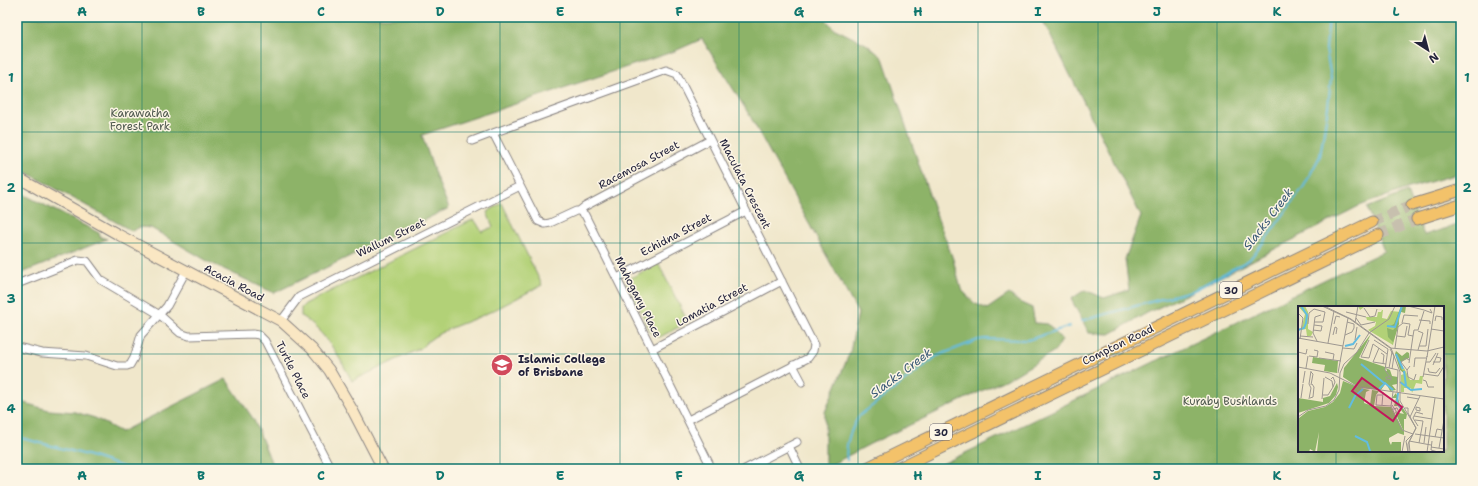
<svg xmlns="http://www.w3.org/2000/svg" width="1478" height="486" viewBox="0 0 1478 486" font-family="'Shantell Sans',sans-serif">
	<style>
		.green { fill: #b2d177; stroke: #6a7a59 }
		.forest { fill: #8db368; stroke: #586a52; fill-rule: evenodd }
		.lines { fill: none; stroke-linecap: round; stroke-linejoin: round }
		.stream { stroke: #62bce0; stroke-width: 2 }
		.primary-tunnel { stroke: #c7c0ae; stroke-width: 11; stroke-dasharray: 11 5.5; stroke-linecap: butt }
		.street-casing { stroke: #898483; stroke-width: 9 }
		.secondary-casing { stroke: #898483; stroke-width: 12 }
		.primary-casing { stroke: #898483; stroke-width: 13 }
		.street { stroke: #fff; stroke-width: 7 }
		.secondary { stroke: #fae7c3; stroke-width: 10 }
		.primary { stroke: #f3c26a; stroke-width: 11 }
		.grid { fill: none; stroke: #0f766e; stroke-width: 1; stroke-opacity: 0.55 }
		.labels { text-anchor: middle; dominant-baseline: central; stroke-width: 3; stroke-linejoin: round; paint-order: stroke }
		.shield { fill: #fcf5e5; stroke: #63616e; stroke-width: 1 }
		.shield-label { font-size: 10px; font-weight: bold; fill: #22223b }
		.park-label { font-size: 11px; fill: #4d574d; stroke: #fcf5e5 }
		.street-label { font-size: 11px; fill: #22223b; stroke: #fcf5e5 }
		.poi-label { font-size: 11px; font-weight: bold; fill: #22223b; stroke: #fcf5e5; text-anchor: start }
		.water-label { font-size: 12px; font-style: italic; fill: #385875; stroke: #fcf5e5 }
		.inset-river { fill: none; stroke: #62bce0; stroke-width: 2 }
		.inset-road { fill: none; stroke: #9e9891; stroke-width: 1 }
		.view { fill: #c2185b; fill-opacity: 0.15; stroke: #c2185b; stroke-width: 2 }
		.inset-edge { fill: none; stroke: #22223b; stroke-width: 2 }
		.neatline { fill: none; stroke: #0f766e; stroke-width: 1.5 }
		.grid-label { font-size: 13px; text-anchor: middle; font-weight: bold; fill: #0f766e }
	</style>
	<rect width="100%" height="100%" fill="#fcf5e5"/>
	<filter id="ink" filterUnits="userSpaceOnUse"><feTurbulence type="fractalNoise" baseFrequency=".025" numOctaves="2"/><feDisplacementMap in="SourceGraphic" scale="8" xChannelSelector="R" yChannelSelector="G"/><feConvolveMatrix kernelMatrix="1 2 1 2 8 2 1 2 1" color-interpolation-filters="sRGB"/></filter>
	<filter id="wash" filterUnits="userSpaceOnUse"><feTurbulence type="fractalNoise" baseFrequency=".012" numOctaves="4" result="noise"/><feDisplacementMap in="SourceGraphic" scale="16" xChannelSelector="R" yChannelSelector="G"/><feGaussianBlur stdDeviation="0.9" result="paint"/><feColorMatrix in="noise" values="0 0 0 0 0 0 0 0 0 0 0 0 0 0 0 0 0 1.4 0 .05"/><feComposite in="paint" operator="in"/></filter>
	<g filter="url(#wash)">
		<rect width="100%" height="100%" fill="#f0e7cb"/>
		<path class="green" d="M 502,203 L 542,285 C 522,295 502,307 481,316 C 461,325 435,331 421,348 L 352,381 C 337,353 327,334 301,316 L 301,308 L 305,304 L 470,221 L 473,220 L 476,222 L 482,232 L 493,227 L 487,212 Z
			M 658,263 L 688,322 L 660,337 L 653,336 L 626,283 L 631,278 Z"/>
		<path class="forest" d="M 17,17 L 824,17 L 833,28 L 866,44 L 883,58 L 933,206 L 953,259 L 961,289 L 974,303 L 987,309 L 1009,294 L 1019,302 L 1032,308 L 1035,323 L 1048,324 L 1062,340 L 1056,350 L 1015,375 L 870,444 L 825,468 L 825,412 L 850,352 L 858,313 L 750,116 L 702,39 L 675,51 L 422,135 L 436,177 L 449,208 L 274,293 L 209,262 L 151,228 L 140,227 L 132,231 L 17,167 Z
			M 1041,17 L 1461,17 L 1461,173 L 1409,188 L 1359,206 L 1183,296 L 1147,313 L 1110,334 L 1089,333 L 1071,299 L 1085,290 L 1104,298 L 1129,290 L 1125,259 L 1141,216 Z
			M 17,191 L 99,233 L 100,237 L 107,239 L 17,275 Z
			M 1407,192 L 1424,235 L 1461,224 L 1461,469 L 932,469 L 1384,251 L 1367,208 ZM 1299,307 L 1443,307 L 1443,451 L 1299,451 Z
			M 226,379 L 254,420 L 274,469 L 27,469 L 17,467 L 17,401 L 49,410 L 75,412 L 95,418 L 121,432 Z"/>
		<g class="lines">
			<path class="stream" d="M 1081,321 L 1194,290 L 1249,260 L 1266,239 L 1304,186 L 1320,156 L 1328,107 L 1331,78 L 1326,49 L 1329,17
				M 17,437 L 87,455 L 129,469
				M 847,460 C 844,444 851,429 859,416 L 937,356 L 978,340 L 985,339 L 1028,340 L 1070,326"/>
		</g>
	</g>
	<g filter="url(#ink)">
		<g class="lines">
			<path class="primary-tunnel" d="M 1372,222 L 1412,205
				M 1378,235 L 1417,219"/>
			<g class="street-casing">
				<path id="street" d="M 472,141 L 493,133
					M 579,211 L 584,207 L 710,140
					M 617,278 L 746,211
					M 17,284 L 78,260 L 87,261 L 101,280 L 160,315 L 180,333 L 189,336 L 253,334 L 259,335 L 265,341 L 331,469
					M 281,321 L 299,297 L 520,186
					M 17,347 L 42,353 L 86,356 L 117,366 L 127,366 L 130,365 L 134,358 L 141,335 L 167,306 L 186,271
					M 652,349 L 782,281
					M 793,365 L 802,382
					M 688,420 L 808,358 L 813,351 L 814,345 L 677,74 L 666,70 L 493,133 L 538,221 L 545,224 L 550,223 L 576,211 L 579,211 L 585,215 L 712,469
					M 789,446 L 799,467
					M 745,469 L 797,442"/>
			</g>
			<g class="secondary-casing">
				<path id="secondary" d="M 17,177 L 119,235 L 281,321 L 312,349 L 329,370 L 353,411 L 383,469"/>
			</g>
			<g class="primary-casing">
				<path id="primary" d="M 1412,205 L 1461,190
					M 1417,219 L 1461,205
					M 865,469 L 1372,222
					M 897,469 L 1378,235"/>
			</g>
			<use href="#street" class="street"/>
			<use href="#secondary" class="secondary"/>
			<use href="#primary" class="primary"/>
		</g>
	</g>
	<path class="grid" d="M 142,17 L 142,469M 261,17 L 261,469M 380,17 L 380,469M 500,17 L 500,469M 620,17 L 620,469M 739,17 L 739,469M 858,17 L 858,469M 978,17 L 978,469M 1098,17 L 1098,469M 1217,17 L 1217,469M 1336,17 L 1336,307M 17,132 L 1461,132M 17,243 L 1461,243M 17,354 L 1299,354M 1443,354 L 1461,354M 1336,451 L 1336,469"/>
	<defs>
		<g id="school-disc" transform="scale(1.15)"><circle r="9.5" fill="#d1495b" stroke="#fcf5e5"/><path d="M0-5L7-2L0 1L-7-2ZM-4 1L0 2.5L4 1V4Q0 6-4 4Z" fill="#fff"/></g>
	</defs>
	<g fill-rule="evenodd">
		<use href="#school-disc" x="502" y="365"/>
	</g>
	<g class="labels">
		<g class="shield">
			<rect x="1220" y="282" width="22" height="16" rx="3"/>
			<rect x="930" y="424" width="22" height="16" rx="3"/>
		</g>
		<g class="shield-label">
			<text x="1231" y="290">30</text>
			<text x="941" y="432">30</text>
		</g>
		<g class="park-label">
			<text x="140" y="113">Karawatha<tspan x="140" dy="13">Forest Park</tspan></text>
			<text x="1230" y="401">Kuraby Bushlands</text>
		</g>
		<g class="street-label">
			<text transform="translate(639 165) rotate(-28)">Racemosa Street</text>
			<text transform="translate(745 184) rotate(63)">Maculata Crescent</text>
			<text transform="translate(676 235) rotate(-28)">Echidna Street</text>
			<text transform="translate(391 238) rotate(-26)">Wallum Street</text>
			<text transform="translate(234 283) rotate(28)">Acacia Road</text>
			<text transform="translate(638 297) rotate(63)">Mahogany Place</text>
			<text transform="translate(712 305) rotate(-28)">Lomatia Street</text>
			<text transform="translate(1118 345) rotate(-26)">Compton Road</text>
			<text transform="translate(293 370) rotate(63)">Turtle Place</text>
		</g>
		<g class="poi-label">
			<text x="518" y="359">Islamic College<tspan x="518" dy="13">of Brisbane</tspan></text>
		</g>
		<g class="water-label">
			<text transform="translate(1268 219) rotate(-53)">Slacks Creek</text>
			<text transform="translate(901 373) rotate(-37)">Slacks Creek</text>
		</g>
	</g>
	<g transform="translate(1298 306)">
		<rect width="146" height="146" fill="#f0e7cb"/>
		<path d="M 0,0 L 7,0 L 10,6 L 10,23 L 15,26 L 13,30 L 9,30 L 8,23 L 3,24 L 7,8 ZM 60,0 L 85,4 L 84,12 L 89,13 L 93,5 L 103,6 L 95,39 L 70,24 L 77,20 L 78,16 L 69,14 L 68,11 L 79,11 L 80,6 L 83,6 L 84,4 L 66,1 L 62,4 ZM 106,62 L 112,74 L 121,74 L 122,70 L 125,70 L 124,78 L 118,77 L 114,87 L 113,82 L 106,82 L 106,86 L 103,86 L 103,69 L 106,68 L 103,63 Z" fill="#b2d177"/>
		<path d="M 103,0 L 108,0 L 107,7 L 103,6 L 100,10 L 101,18 L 94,40 L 95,36 L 90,31 L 89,22 L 95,24 L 98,21 L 90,21 L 96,18 ZM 73,28 L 61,52 L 87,61 L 87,65 L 89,65 L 88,62 L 92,64 L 94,70 L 100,71 L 99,78 L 94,79 L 98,84 L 92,85 L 88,77 L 83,84 L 62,82 L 72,84 L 68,86 L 66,97 L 72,99 L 74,84 L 81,85 L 78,89 L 76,100 L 93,101 L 106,126 L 106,129 L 100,127 L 91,132 L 91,135 L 93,139 L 94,136 L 103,136 L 103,146 L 19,146 L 21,126 L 17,146 L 12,143 L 11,146 L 0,146 L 1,112 L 10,105 L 27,101 L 35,96 L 42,87 L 45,75 L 60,81 L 45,71 L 46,62 ZM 98,45 L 104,50 L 109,46 L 111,47 L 111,52 L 103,56 L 104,64 L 107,65 L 107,68 L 102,64 L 97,48 ZM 15,51 L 40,55 L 39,67 L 26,65 L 27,59 L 14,57 ZM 39,77 L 40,81 L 38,89 L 31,97 L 0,107 L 0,92 L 25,96 L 25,92 L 32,90 ZM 98,87 L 102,98 L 109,108 L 108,113 L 106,113 L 106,126 L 97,106 L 106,108 L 100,100 L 96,100 L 98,92 L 94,92 Z" fill="#8db368"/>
		<path class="inset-river" d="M 89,20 L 97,21 L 104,0M 0,24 L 6,22 L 8,17 L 9,9 L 3,0M 47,40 L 55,38 L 62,29M 98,48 L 105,63M 63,58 L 86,77M 106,65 L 108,80M 102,76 L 113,84 L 124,83M 81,83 L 87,77 L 95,84M 100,87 L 99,97 L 104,103M 51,102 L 57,90 L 65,83M 57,130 L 69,136 L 72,145"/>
		<path class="inset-road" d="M 24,0 L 52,13 L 92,42 L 129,45 L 146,41M 26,0 L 53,13 L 93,42 L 102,66 L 102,95 L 118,122 L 110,138 L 110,146M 110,0 L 126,4M 66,2 L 72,11 L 77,10 L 79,3M 16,3 L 27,6 L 25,16 L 16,16M 126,4 L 134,7 L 132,3M 48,6 L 68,11M 0,7 L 5,12 L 2,33M 58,12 L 63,19 L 77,16M 121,14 L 132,15 L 132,18M 137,15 L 138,10 L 144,11 L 144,14M 57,17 L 60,0M 104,17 L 106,9 L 120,10M 10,18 L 11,7 L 16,3M 36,18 L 38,10 L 42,11M 112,18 L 110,29 L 115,30M 133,23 L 146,25M 15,24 L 23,25 L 24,20 L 16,19M 120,25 L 125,27 L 120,44M 35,29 L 37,21 L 39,22 L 38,28M 47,29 L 54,26 L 56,22 L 56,18 L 49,16M 2,30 L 15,31M 99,30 L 107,31 L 109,20M 115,30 L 116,24 L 120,24 L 126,5M 0,32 L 45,40M 57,34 L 59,21M 71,34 L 63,51 L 71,52 L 75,38M 76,34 L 90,43 L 87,64 L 92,71M 19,35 L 15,27 L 17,11 L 23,9M 30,37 L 36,5M 75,38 L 89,48M 121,40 L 128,40 L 130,23M 45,42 L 56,43 L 59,37M 81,42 L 75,56 L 88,58M 97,42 L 100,21 L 105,17 L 112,18M 92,43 L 96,50 L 94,63M 0,46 L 8,48 L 9,43M 27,46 L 36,48 L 35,54M 83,47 L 86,49 L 85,58M 11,50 L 19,51 L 20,45 L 16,44M 129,51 L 137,0M 21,52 L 43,55M 128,56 L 132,56 L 138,47M 135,56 L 142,56 L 143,52 L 138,51M 111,57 L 115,30M 135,59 L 140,47M 112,60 L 109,64 L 110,71 L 116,74 L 118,68M 0,61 L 32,67 L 60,81M 87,61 L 100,64 L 99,86M 116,61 L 117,52 L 128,52M 8,62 L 10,50M 91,62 L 94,46M 130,62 L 131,66 L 138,67 L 142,62M 109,64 L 103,56 L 108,52 L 111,54M 13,66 L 15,68 L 13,79M 40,67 L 50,12M 126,68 L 140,70 L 146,60M 88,71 L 93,71 L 93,74 L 88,73 ZM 125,71 L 129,50M 33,73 L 35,71 L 37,76 L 35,81M 125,74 L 128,75 L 130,81 L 136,81M 5,77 L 7,65M 11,78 L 13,82 L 11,93M 11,78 L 13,65M 62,81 L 146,93M 95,86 L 93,100 L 104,124 L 115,128M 25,89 L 30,89 L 35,81 L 34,75 L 27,71M 84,89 L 79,89 L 78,99 L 93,100M 109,91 L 121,93M 3,92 L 5,78M 12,92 L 15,91 L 16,81 L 14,78M 24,93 L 26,72M 84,99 L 85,86M 94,99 L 96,102 L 97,103 L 98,105 L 98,106 L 101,106 L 99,102 L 98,102 L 97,103 L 95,103M 118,101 L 122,102 L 122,105 L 118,104 L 118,101M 107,102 L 110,102 L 110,107 L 118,122 L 111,136 L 112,146M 116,110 L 134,113M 0,111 L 10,104 L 28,100 L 36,94 L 41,84 L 42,67 L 46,58 L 59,46 L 71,27 L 91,13 L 97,0M 112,111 L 122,90M 117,114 L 125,115 L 124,121M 120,120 L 115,112 L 118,106 L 125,108M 117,128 L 146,132M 137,131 L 139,123 L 144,124M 111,135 L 133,139M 134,135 L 133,144 L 140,146M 121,137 L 124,121M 126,137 L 128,121M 133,141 L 146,143M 141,142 L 146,114M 104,146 L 107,130M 110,146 L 108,135 L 114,129M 129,146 L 137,92"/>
		<path class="view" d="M 64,72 L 104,101 L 95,115 L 54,85 Z"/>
		<rect width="146" height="146" class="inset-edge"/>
	</g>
	<rect width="1478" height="486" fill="none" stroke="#fcf5e5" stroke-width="44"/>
	<g transform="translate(1428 50) rotate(144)" stroke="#fcf5e5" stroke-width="3" paint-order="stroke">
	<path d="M0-3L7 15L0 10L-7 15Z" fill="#22223b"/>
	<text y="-6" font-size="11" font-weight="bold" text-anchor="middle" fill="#22223b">N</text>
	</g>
	<rect x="22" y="22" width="1434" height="442" class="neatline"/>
	<g class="grid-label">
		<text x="82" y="16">A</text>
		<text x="201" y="16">B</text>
		<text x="321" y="16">C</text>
		<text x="440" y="16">D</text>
		<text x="560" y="16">E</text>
		<text x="679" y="16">F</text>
		<text x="799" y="16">G</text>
		<text x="918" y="16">H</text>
		<text x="1038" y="16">I</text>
		<text x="1157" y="16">J</text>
		<text x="1277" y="16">K</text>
		<text x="1396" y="16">L</text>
		<text x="11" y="82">1</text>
		<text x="1467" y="82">1</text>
		<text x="11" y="192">2</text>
		<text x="1467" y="192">2</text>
		<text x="11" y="303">3</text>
		<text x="1467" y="303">3</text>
		<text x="11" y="413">4</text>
		<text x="1467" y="413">4</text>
		<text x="82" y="480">A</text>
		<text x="201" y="480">B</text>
		<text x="321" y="480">C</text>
		<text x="440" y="480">D</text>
		<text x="560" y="480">E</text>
		<text x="679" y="480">F</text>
		<text x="799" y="480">G</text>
		<text x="918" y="480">H</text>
		<text x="1038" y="480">I</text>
		<text x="1157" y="480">J</text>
		<text x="1277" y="480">K</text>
		<text x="1396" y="480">L</text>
	</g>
</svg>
